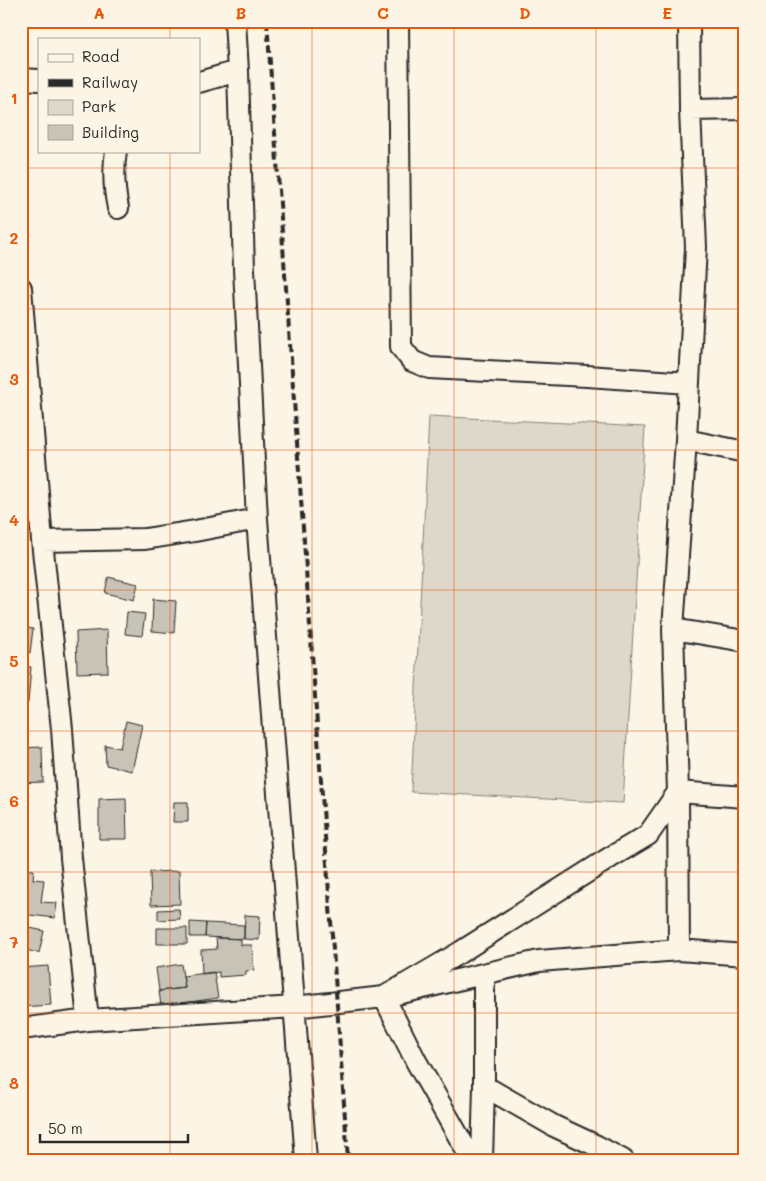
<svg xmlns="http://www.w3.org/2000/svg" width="766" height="1181" viewBox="0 0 766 1181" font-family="Mali,sans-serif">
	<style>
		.green { fill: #ded8ca; stroke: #84827a }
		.building { fill: #c8c3b7; stroke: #2b2b2b }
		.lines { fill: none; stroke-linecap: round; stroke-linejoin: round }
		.minor-casing { stroke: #2b2b2b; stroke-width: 24 }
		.minor { stroke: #fcf5e5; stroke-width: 20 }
		.rail { stroke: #2b2b2b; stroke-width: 4; stroke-dasharray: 8 4; stroke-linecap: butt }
		.grid { fill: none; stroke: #e8590c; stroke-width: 1; stroke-opacity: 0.55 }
		.neatline { fill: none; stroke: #e8590c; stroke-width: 2 }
		.grid-label { font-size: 16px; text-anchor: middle; font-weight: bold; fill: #e8590c }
	</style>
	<rect width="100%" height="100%" fill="#fcf5e5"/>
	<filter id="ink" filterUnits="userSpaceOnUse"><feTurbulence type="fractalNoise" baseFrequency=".02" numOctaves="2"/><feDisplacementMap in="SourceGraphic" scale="10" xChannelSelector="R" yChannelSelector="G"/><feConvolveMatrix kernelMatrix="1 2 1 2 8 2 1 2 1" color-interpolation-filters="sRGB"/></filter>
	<g filter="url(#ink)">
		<path class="green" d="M 429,416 L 645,427 L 623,803 L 411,792 Z"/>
		<path class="building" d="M 108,577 L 138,584 L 134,600 L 105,593 Z
			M 153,599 L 176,601 L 174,633 L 152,631 Z
			M 127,612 L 145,614 L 142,636 L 125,634 Z
			M 21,627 L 33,629 L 30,653 L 21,652 Z
			M 107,630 L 108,672 L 77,673 L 76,632 Z
			M 21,666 L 31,667 L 28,703 L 21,702 Z
			M 21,714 L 26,714 L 27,743 L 21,743 Z
			M 126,721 L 142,725 L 132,771 L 106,765 L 105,745 L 120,748 Z
			M 42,747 L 43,782 L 21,783 L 21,748 Z
			M 126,798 L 127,839 L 99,839 L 99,799 Z
			M 174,802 L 188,802 L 188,822 L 173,822 Z
			M 21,869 L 34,870 L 33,879 L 44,880 L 41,902 L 57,903 L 55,918 L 21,914 Z
			M 179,871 L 180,904 L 151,905 L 150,872 Z
			M 179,909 L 180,919 L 158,920 L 158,910 Z
			M 245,915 L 260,916 L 259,940 L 244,939 Z
			M 190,922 L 206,923 L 205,937 L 190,937 Z
			M 206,923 L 244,925 L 244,939 L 205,937 Z
			M 21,926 L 44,931 L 39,953 L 21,949 Z
			M 157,928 L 187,928 L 187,944 L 157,944 Z
			M 216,938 L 241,939 L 241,945 L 252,945 L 254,970 L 246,971 L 246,975 L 219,977 L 219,972 L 202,974 L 201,950 L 217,949 Z
			M 181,964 L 185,988 L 159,991 L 156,968 Z
			M 48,966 L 51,1005 L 21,1007 L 21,968 Z
			M 214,972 L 218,998 L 161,1006 L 159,991 L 185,988 L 183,976 Z"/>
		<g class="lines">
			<g class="minor-casing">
				<path id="minor" d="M 235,21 L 238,71 L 244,269 L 257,519 L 306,1160
					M 398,21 L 401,347 L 412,361 L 429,368 L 587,376 L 689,383
					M 21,79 L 39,80
					M 199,82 L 238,71
					M 690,110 L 745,109
					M 116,151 C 113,170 114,189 118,208
					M 21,288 L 42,541 L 62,729 L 71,858 L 88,1020
					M 686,440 L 745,452
					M 42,541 L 145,539 L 195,531 L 257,519
					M 673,629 L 745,641
					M 679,950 L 678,792 L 745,797
					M 21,1029 L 88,1020 L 294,1007 L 384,997 L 539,961 L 679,950 L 745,955
					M 484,1086 L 554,1126 L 597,1146 L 623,1160
					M 472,1160 L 416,1061 L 384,997 L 459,953 L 611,857 L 648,835 L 678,792 L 673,629 L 686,440 L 696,247 L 690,110 L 689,21
					M 482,1160 L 484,1086 L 484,975"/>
			</g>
			<use href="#minor" class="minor"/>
			<path class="rail" d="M 267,21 L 348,1160"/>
		</g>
	</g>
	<path class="grid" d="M 170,21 L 170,39M 312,21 L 312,1160M 454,21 L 454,1160M 596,21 L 596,1160M 170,151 L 170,1160M 21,168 L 745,168M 21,309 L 745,309M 21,450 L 745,450M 21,590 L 745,590M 21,731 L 745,731M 21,872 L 745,872M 21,1013 L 745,1013"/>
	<rect width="766" height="1181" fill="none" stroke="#fcf5e5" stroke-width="55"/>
	<rect x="38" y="38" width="162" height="115" fill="#fcf5e5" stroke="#a8a49b"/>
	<rect x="48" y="54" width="25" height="8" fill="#fcf5e5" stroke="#a8a49b"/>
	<text x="82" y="62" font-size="15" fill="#2b2b2b">Road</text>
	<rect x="48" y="79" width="25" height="8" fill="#2b2b2b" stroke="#a8a49b"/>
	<text x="82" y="88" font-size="15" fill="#2b2b2b">Railway</text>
	<rect x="48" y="100" width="25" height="15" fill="#ded8ca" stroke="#a8a49b"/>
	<text x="82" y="112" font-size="15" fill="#2b2b2b">Park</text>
	<rect x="48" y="125" width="25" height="15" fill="#c8c3b7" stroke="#a8a49b"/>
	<text x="82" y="138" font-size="15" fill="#2b2b2b">Building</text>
	<path d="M40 1134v8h148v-8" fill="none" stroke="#2b2b2b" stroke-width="2.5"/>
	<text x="48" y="1134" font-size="15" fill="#2b2b2b" stroke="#fcf5e5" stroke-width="4" paint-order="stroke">50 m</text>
	<rect x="28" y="28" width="710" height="1126" class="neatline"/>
	<g class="grid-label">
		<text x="99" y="19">A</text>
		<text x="241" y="19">B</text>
		<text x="383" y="19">C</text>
		<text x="525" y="19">D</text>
		<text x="667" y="19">E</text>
		<text x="14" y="104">1</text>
		<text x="14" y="244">2</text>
		<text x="14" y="385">3</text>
		<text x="14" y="526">4</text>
		<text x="14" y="667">5</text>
		<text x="14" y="807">6</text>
		<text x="14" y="948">7</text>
		<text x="14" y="1089">8</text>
	</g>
</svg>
